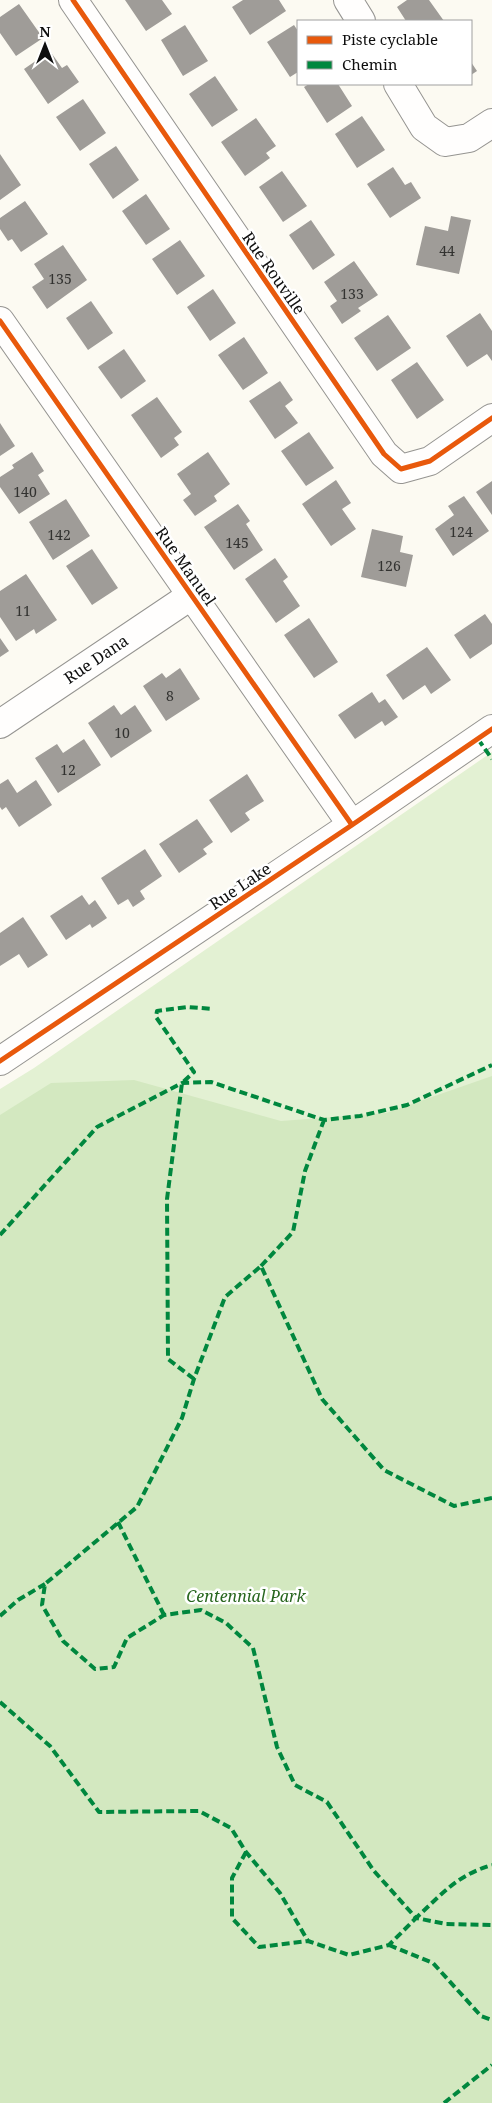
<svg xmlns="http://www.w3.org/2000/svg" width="492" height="2103" viewBox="0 0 492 2103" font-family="'Noto Serif',serif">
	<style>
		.green { fill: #e3f1d3 }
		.forest { fill: #d3e8c0 }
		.building { fill: #9f9c98 }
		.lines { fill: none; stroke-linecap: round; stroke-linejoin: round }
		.minor-casing { stroke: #959491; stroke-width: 30 }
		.minor { stroke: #fffefd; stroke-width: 28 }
		.quiet { stroke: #00873e; stroke-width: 4; stroke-dasharray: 8 4; stroke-linecap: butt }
		.cycleway-casing { stroke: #fff; stroke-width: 8 }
		.cycleway { stroke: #e8590c; stroke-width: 5 }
		.labels { text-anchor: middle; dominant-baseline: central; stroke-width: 5; stroke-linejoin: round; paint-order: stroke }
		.number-label { font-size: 14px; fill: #323230 }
		.street-label { font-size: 16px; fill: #0e0e0e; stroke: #fff }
		.park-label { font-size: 16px; font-style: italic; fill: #28661e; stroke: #fff }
	</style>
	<rect width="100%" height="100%" fill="#fcfaf2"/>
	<path class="green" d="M 492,752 L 492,2103 L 0,2103 L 0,1089 L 34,1068 Z"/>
	<path class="forest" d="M 492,1076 L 492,2103 L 0,2103 L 0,1115 L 51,1083 L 134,1080 L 281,1121 L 386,1113 Z"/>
	<path class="building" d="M 125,0 L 162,0 L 172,14 L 146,31 Z
		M 243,0 L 279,0 L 286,11 L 250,35 L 232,7 Z
		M 407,0 L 429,0 L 444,21 L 406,21 L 397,7 Z
		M 19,4 L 43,38 L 16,56 L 0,33 L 0,17 Z
		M 185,25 L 208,61 L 183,76 L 161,40 Z
		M 294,25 L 298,31 L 298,72 L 290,77 L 267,42 Z
		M 50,51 L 62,68 L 67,65 L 79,82 L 48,104 L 24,69 Z
		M 471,62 L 477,71 L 471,75 Z
		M 215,76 L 238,110 L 212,127 L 189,94 Z
		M 309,84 L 338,84 L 352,106 L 327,123 L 304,87 Z
		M 83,99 L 106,133 L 80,151 L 56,117 Z
		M 362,116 L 385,150 L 357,168 L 335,134 Z
		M 256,118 L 276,146 L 266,153 L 270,158 L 245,176 L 221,142 Z
		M 116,146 L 139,180 L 113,199 L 89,164 Z
		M 0,154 L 21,185 L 0,200 Z
		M 393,167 L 405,185 L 411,182 L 421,198 L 390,218 L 367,184 Z
		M 282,171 L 307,206 L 283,222 L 259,187 Z
		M 146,194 L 170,229 L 146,245 L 122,211 Z
		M 25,201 L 48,234 L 21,252 L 12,239 L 8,241 L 0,229 L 0,218 Z
		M 451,216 L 471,220 L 459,274 L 416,265 L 425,226 L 448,231 Z
		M 311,220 L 335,255 L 313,270 L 289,235 Z
		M 180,240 L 205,276 L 177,295 L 152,259 Z
		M 63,245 L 87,280 L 47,309 L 32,287 L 44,279 L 34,264 Z
		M 354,261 L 378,295 L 358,308 L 361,311 L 342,324 L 330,306 L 337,301 L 324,282 Z
		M 213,289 L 236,323 L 210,341 L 187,307 Z
		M 91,301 L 113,333 L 88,350 L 66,318 Z
		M 480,313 L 492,331 L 492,361 L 487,354 L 467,367 L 446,336 Z
		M 388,315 L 411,348 L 377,371 L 354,338 Z
		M 244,337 L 268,373 L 243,390 L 218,355 Z
		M 124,349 L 146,381 L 121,399 L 98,367 Z
		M 417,362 L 444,400 L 417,419 L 391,380 Z
		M 280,381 L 293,400 L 285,406 L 298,423 L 275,439 L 249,401 Z
		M 157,397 L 182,432 L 174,438 L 179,445 L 161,458 L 131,415 Z
		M 0,423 L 15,446 L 0,456 Z
		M 309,432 L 334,468 L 306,486 L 281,451 Z
		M 32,452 L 44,471 L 38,475 L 50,494 L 19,514 L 0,487 L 0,477 L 14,468 L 12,465 Z
		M 208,452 L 230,484 L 214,496 L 217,501 L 195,516 L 183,500 L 191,494 L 177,474 Z
		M 336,480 L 351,503 L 342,509 L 356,529 L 331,546 L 302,504 Z
		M 492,481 L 492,515 L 476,492 Z
		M 464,496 L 489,531 L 453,556 L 435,529 L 454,515 L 448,506 Z
		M 66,499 L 90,536 L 53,560 L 29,522 Z
		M 238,504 L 250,521 L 246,524 L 263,550 L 234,570 L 204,527 Z
		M 372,529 L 403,536 L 400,552 L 413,555 L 406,587 L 361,577 Z
		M 92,549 L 118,588 L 92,605 L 66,566 Z
		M 275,558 L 288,577 L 283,581 L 300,606 L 276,623 L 245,579 Z
		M 26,574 L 57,620 L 36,634 L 34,629 L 16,641 L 0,617 L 0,591 Z
		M 485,614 L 492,624 L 492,644 L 470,659 L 454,635 Z
		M 309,618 L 338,662 L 314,678 L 284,635 Z
		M 0,638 L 9,651 L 0,657 Z
		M 427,647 L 451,680 L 431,694 L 425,685 L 403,700 L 386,675 Z
		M 180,668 L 200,699 L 166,721 L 143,686 L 162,673 L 166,678 Z
		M 372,692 L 379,703 L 385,699 L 398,717 L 385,726 L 382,721 L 355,739 L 338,715 Z
		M 114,705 L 121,715 L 135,705 L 152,731 L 111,758 L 88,723 Z
		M 84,739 L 101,765 L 58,793 L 35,758 L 57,744 L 63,753 Z
		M 247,774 L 264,801 L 245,813 L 250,820 L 231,833 L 209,800 Z
		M 8,779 L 17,793 L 36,780 L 52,805 L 19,827 L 6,807 L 2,810 L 0,807 L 0,784 Z
		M 197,819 L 213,842 L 203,849 L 207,854 L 179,873 L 159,844 Z
		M 145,849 L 162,876 L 140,891 L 145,899 L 133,907 L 128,899 L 118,905 L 101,878 Z
		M 82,895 L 89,905 L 95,900 L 107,918 L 92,928 L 90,924 L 66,940 L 50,916 Z
		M 23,917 L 48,955 L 28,968 L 19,954 L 0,966 L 0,933 Z"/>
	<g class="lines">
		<g class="minor-casing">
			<path id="minor" d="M 73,0 L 384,454 L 401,469 L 430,461 L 492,418
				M 348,0 L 361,21
				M 398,84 L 424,127 L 445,142 L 469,138 L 492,123
				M 0,321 L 352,825
				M 0,724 L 192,595
				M 0,1061 L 352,825 L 492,729"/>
		</g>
		<use href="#minor" class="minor"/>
		<path class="quiet" d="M 478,739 L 492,759
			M 0,1235 L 97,1127 L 182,1083 L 211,1082 L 324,1120 L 360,1116 L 407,1105 L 492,1065
			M 261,1266 L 293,1232 L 305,1171 L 324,1120
			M 194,1379 L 168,1359 L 167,1199 L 182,1083 L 194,1072 L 156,1017 L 157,1011 L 188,1007 L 213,1009
			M 492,1498 L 454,1506 L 384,1470 L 322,1399 L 261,1266 L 225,1297 L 194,1379 L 182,1418 L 137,1507 L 45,1584 L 42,1605 L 63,1641 L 95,1669 L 114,1667 L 127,1638 L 164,1615 L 201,1610 L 226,1623 L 253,1648 L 277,1747 L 295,1785 L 327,1802 L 374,1871 L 416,1918 C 442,1894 457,1875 492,1865
			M 118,1522 L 164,1615
			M 0,1616 L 18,1600 L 45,1584
			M 0,1702 L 50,1746 L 99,1812 L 199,1811 L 231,1828 L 246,1852 L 280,1893 L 308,1941 L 349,1955 L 389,1945 L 416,1918 L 446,1924 L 492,1925
			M 246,1852 L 232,1878 L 232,1918 L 259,1947 L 308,1941
			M 389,1945 L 433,1963 L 481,2016 L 492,2020
			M 444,2103 L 492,2065"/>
		<g class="cycleway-casing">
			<path id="cycleway" d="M 73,0 L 384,454 L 401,469 L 430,461 L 492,418
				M 0,321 L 352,825
				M 0,1061 L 352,825 L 492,729"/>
		</g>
		<use href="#cycleway" class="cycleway"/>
	</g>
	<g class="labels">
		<g class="number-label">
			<text x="447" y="250">44</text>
			<text x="60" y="278">135</text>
			<text x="352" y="293">133</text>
			<text x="25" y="491">140</text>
			<text x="461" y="531">124</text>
			<text x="59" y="534">142</text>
			<text x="237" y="542">145</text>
			<text x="389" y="565">126</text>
			<text x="23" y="610">11</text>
			<text x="170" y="695">8</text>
			<text x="122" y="732">10</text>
			<text x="68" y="769">12</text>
		</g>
		<g class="street-label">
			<text transform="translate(274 273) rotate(55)">Rue Rouville</text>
			<text transform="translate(186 566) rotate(55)">Rue Manuel</text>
			<text transform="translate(96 659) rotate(-34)">Rue Dana</text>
			<text transform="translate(240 886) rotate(-34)">Rue Lake</text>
		</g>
		<g class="park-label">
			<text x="246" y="1596">Centennial Park</text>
		</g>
	</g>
	<rect x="297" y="20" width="175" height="65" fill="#ffffff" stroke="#9f9f9f"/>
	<rect x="307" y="36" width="25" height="8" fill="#e8590c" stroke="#9f9f9f"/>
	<text x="342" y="45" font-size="15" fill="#0e0e0e">Piste cyclable</text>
	<rect x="307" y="61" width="25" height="8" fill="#00873e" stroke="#9f9f9f"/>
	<text x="342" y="70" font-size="15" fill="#0e0e0e">Chemin</text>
	<g transform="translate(45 45)" stroke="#ffffff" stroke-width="4" paint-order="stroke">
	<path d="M0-4L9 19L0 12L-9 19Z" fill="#0e0e0e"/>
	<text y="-8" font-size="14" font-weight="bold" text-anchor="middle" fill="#0e0e0e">N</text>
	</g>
</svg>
